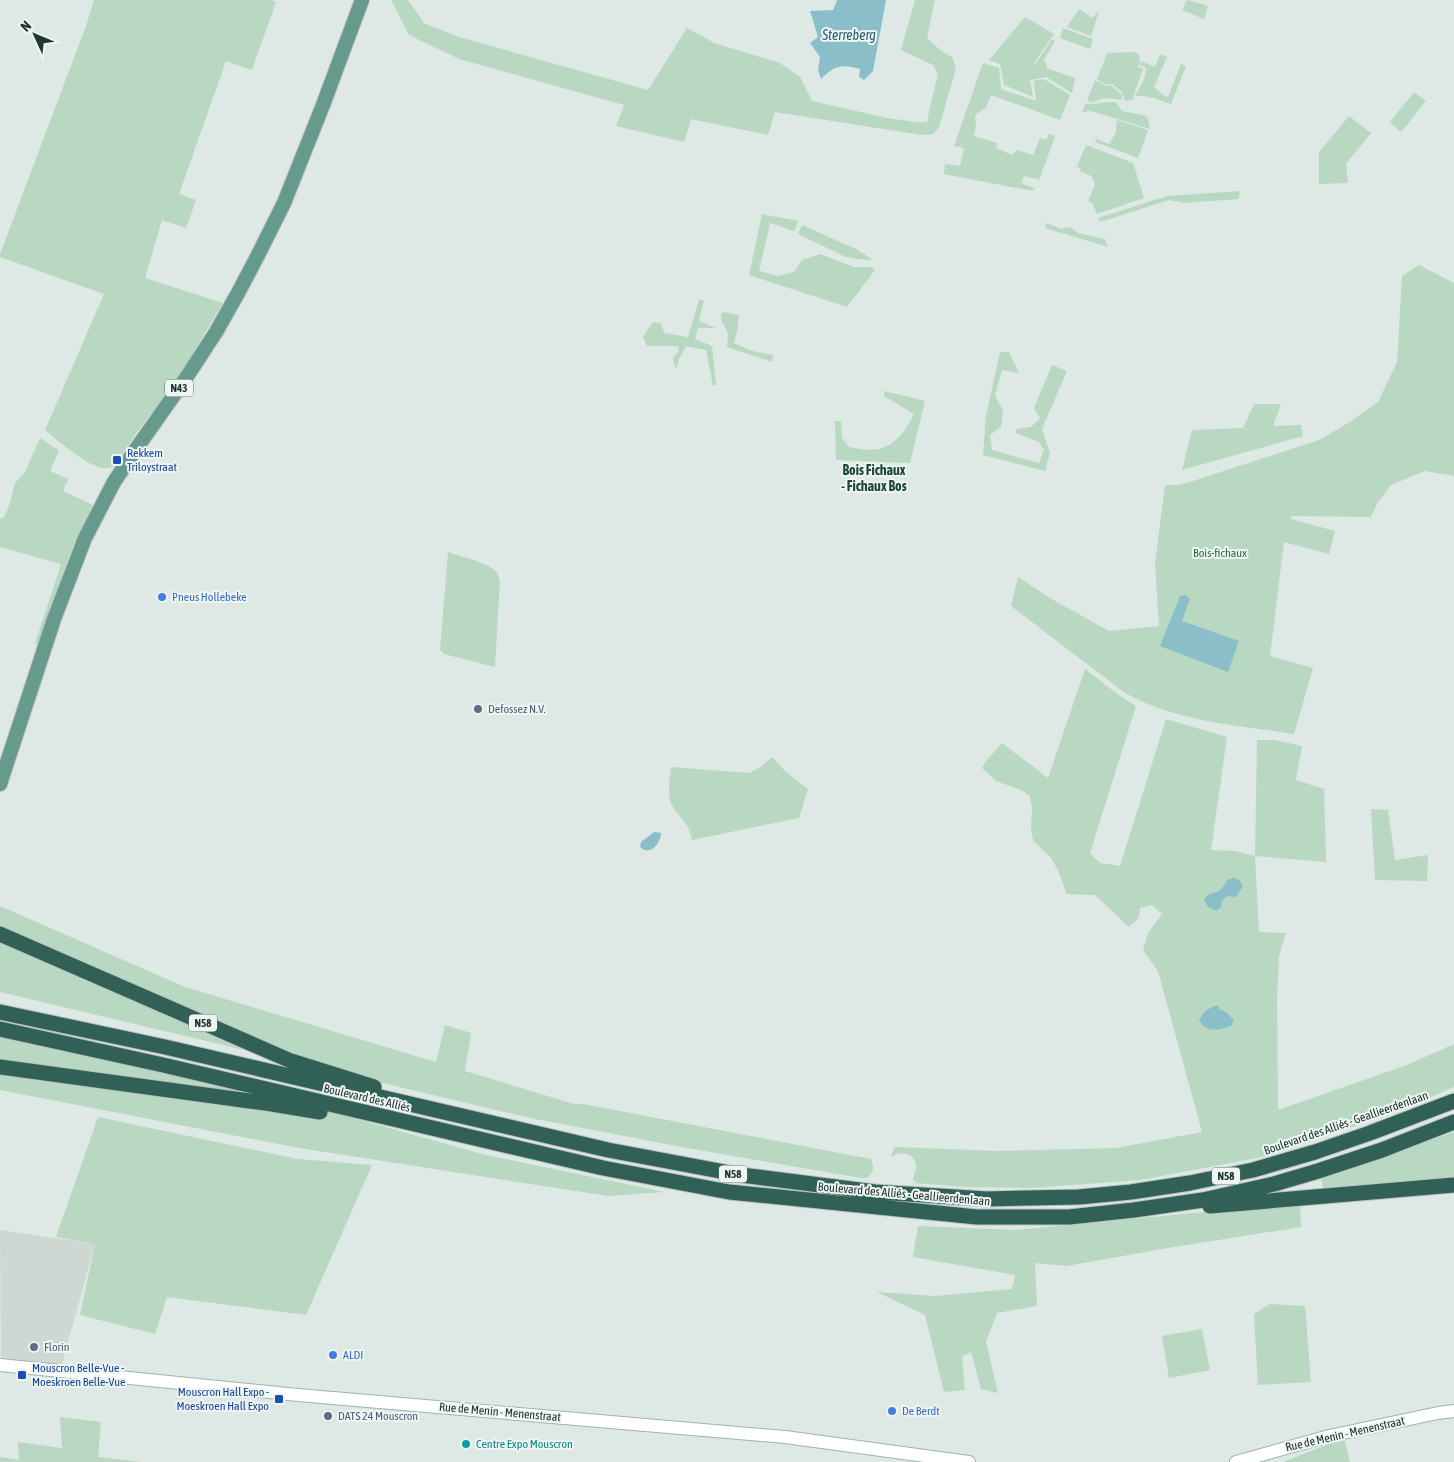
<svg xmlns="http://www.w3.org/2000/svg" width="1454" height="1462" viewBox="0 0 1454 1462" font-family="'Asap Condensed',sans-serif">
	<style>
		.built { fill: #cdd8d3 }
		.green { fill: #b8d8c1 }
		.water { fill: #8abfc9 }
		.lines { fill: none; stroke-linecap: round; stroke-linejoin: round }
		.secondary-casing { stroke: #9eb3ac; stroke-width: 14 }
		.primary-casing { stroke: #bcc3c1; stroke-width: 16 }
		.highway-casing { stroke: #bcc3c1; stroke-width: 17 }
		.secondary { stroke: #fff; stroke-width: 12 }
		.primary { stroke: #669a8d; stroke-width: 14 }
		.highway { stroke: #306056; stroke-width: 15 }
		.transit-dot { fill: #1a4fb4; stroke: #eef5f2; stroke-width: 2 }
		.shop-dot { fill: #3f7fe0; stroke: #eef5f2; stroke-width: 2 }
		.service-dot { fill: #5c6f8a; stroke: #eef5f2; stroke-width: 2 }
		.culture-dot { fill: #0f9aa8; stroke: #eef5f2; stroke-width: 2 }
		.labels { text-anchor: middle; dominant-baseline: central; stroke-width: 4; stroke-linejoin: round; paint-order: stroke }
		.shield { fill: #eef5f2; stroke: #5e6f6b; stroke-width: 1 }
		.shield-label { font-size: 11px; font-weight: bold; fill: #213631 }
		.transit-label { font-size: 12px; fill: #164399; stroke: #eef5f2; text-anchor: start }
		.park-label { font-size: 12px; fill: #2f6946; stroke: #eef5f2 }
		.shop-label { font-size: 12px; fill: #366cbe; stroke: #eef5f2; text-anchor: start }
		.service-label { font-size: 12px; fill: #4e5e75; stroke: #eef5f2; text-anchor: start }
		.street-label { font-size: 12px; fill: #213631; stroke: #eef5f2 }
		.culture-label { font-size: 12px; fill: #0d838f; stroke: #eef5f2; text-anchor: start }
		.water-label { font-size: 14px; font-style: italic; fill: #215f6c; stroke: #eef5f2 }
		.neighbourhood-label { font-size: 14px; font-weight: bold; fill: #1f463d; stroke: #eef5f2 }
	</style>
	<rect width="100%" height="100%" fill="#dee8e4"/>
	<path class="built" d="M 0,1230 L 95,1244 L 60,1371 L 1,1357 Z"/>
	<path class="green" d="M 94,0 L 271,0 L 276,2 L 252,70 L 226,61 L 179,194 L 196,200 L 186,228 L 162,220 L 145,278 L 223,303 L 176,381 L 137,432 L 115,465 C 112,467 109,469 104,468 C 88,467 58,441 45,430 L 104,294 L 0,257 L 0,254 L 86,26 Z
		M 391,0 L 408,0 L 424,23 L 456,36 L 648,90 L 687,28 L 714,43 L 780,63 L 800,77 L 812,101 L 887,118 L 916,122 L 927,122 L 930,107 L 938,74 L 933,65 L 901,50 L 915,0 L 935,0 L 927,38 L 939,49 L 953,58 L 956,69 L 939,127 L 933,134 L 922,135 L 775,112 L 768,135 L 691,119 L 684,142 L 616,126 L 624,105 L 459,59 L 409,35 Z
		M 1187,0 L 1208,6 L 1204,19 L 1182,10 Z
		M 1079,9 L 1092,18 L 1099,11 L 1091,36 L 1067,27 Z
		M 1025,17 L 1054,34 L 1034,63 L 1036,63 L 1052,39 L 1055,41 L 1044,60 L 1047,65 L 1046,68 L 1075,78 L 1072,93 L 1046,77 L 1030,80 L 1033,97 L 1004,85 L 1000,64 L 989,60 Z
		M 1063,28 L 1093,39 L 1090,49 L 1060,38 Z
		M 1133,52 L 1139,55 L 1140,61 L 1138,67 L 1143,69 L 1132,100 L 1125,101 L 1122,92 L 1112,84 L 1107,85 L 1097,80 L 1107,53 Z
		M 1160,54 L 1167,57 L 1154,87 C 1159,91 1162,95 1168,97 L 1181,64 L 1186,66 L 1171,104 L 1151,97 L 1150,98 L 1145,96 L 1135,96 L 1145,77 L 1146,68 L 1140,65 L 1141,61 L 1155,67 Z
		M 983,63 L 999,68 L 1001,89 L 1036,101 L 1034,81 L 1044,79 L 1070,95 L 1060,120 L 991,95 L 986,108 L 976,114 L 975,119 L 976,125 L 974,136 L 997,143 L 996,148 L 1012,155 L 1017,150 L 1033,155 L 1040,138 L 1046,140 L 1049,134 L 1055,136 L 1039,180 L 1024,176 L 1021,183 L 1034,188 L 1033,191 L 944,174 L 945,164 L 960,166 L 964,148 L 954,146 Z
		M 1095,80 L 1106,86 L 1112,86 L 1122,95 L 1122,100 L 1104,98 L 1093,102 L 1087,101 Z
		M 1414,92 L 1426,101 L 1401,132 L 1390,122 Z
		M 1105,102 L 1116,102 L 1122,111 L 1147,116 L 1150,129 L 1091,111 L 1082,112 L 1085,104 L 1095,104 Z
		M 1349,116 L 1371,133 L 1346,164 L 1348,183 L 1319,184 L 1319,152 Z
		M 1117,120 L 1148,130 L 1138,158 L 1095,142 L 1096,139 L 1109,144 L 1116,132 Z
		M 1086,145 L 1133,163 L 1144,198 L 1097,214 L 1092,203 L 1088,201 L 1095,184 L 1091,176 L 1080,171 L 1081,168 L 1077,167 Z
		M 1241,191 L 1238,199 L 1184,203 L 1169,200 L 1100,222 L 1098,218 L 1167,196 Z
		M 762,214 L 798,221 L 794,231 L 770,223 L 759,271 L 778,276 L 794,272 L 802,260 L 820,254 L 854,267 L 871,267 L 875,270 L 847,307 L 749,275 Z
		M 1046,223 L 1062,229 L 1065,227 L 1072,228 L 1078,233 L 1105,239 L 1108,247 L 1045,228 Z
		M 802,225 L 858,250 L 873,260 L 857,259 L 846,257 L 798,234 Z
		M 1419,265 L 1454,283 L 1454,476 L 1425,471 L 1391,485 L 1378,502 L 1371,517 L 1291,516 L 1291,519 L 1335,531 L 1329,554 L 1284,542 L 1270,656 L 1313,668 L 1294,734 C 1237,725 1177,722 1125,693 L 1011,606 L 1018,577 L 1050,598 L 1109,631 L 1159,626 L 1155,564 L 1165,485 L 1177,485 L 1187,483 L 1319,440 L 1348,423 L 1378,402 L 1397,362 L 1402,276 Z
		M 699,300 L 704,300 L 699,321 L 716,328 L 698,328 L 695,339 L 712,346 L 716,385 L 713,386 L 706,350 L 686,346 L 679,359 L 676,370 L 673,358 L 679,351 L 677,346 L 647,346 L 643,337 L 653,322 L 661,323 L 664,333 L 688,337 Z
		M 722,312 L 739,315 L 737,332 L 734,343 L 752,351 L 773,355 L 772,362 L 727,347 C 727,342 729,336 727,331 C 724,324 719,321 722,312 Z
		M 1000,352 L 1009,352 L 1019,373 L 1002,370 L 995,395 L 1003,411 L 1001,427 L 990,435 L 992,450 L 1039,463 L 1044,450 L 1039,442 L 1016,433 L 1016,429 L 1031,427 L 1040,418 L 1034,408 L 1052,365 L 1067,371 L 1042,429 L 1050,453 L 1045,471 L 983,455 L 986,416 Z
		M 884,391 L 925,401 L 910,463 L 836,460 L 835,421 L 841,421 L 842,438 L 849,447 C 860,449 875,452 885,447 C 898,442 908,426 914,414 L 884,396 Z
		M 1254,404 L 1281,404 L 1273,426 L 1301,425 L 1303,436 L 1182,470 L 1192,430 L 1243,428 Z
		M 40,438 L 59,451 L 50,471 L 68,479 L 63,491 L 93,505 L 72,548 L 38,644 L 35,644 L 61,564 L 0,547 L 0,519 L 4,517 L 10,503 L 15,483 L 25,472 Z
		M 448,552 C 459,556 491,563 497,573 C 498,574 499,580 500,581 L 495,667 L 444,654 L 440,650 Z
		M 1085,669 L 1120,696 L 1136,706 L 1090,853 L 1100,863 L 1120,866 L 1166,719 L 1227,737 L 1211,850 L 1235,851 L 1255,856 L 1257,740 L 1275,740 L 1302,746 L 1296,780 L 1324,789 L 1326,862 L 1255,856 L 1259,932 L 1286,933 L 1279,956 L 1277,999 L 1278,1110 L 1407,1065 L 1454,1044 L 1454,1087 L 1401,1110 L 1272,1155 L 1141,1180 L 1032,1188 L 964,1187 L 916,1183 L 913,1179 C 914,1175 916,1171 916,1167 C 916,1152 900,1150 891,1157 L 894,1147 L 999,1151 L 1116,1148 L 1202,1132 L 1158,971 L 1143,950 L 1148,933 L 1162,914 L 1152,905 L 1140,908 L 1139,918 L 1129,927 L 1095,895 L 1067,894 L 1058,870 L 1051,858 L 1033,840 L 1031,829 L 1032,808 L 1030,796 L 1021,790 L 996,781 L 982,768 L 986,761 L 1002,743 L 1048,778 Z
		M 772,757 L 785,771 L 808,789 L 799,818 L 692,840 C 690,823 677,816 671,803 C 667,793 670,778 671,767 L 749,773 L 759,768 Z
		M 1371,809 L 1388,810 L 1395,860 L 1428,855 L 1427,881 L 1375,880 Z
		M 0,906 L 185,987 L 436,1062 L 445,1025 L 471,1033 L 465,1071 L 574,1104 L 583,1104 L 871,1159 C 874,1168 874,1171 868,1178 L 861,1178 L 687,1148 L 530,1118 L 0,992 Z
		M 0,1029 L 163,1065 L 486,1155 L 664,1192 L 608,1196 L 299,1148 L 0,1090 Z
		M 98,1117 L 298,1159 L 372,1165 L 306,1315 L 167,1297 L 155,1334 L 80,1315 L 95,1244 L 56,1237 Z
		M 1454,1132 L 1454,1177 L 1323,1188 L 1321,1177 Z
		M 1300,1205 L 1301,1227 L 1168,1248 L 1066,1266 L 1035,1263 L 1037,1306 L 997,1313 L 986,1342 L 998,1393 L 981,1389 L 971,1352 L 962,1357 L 965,1390 L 944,1392 L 925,1315 L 877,1292 L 935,1296 L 1012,1289 L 1015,1275 L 913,1257 L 918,1226 L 1015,1230 L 1236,1209 Z
		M 1270,1304 L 1305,1306 L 1311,1382 L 1258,1385 L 1254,1314 Z
		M 1202,1329 L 1210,1370 L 1169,1378 L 1162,1336 Z
		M 60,1417 L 101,1422 L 98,1457 L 142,1462 L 0,1462 L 0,1457 L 19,1460 L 18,1442 L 62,1448 Z
		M 1344,1438 L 1350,1462 L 1283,1462 Z"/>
	<path class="water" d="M 837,0 L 886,0 L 873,71 L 864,80 L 859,77 L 860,69 C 842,64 835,65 821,79 L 818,70 L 820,57 L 810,43 L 818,37 L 810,11 L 833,10 Z
		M 1185,595 L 1190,599 L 1182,621 L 1239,641 L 1228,672 L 1160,646 L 1180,596 Z
		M 654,832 L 661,833 C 661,843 650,857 640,847 L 641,842 Z
		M 1235,878 L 1240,881 L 1243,886 L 1236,897 L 1227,896 L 1222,901 L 1221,907 L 1216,911 L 1208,907 L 1204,900 C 1211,889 1215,896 1221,889 C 1224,886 1226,882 1229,879 Z
		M 1214,1006 L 1219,1006 L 1219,1009 L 1226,1012 L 1234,1020 L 1231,1026 C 1218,1030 1207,1034 1199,1020 L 1205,1011 Z"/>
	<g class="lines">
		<g class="secondary-casing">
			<path id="secondary" d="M 0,1365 L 298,1395 L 785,1437 L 969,1462
				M 1236,1462 L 1329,1436 L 1438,1413 L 1454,1411"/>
		</g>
		<g class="primary-casing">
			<path id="primary" d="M 0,784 L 54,619 L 85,538 L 114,482 L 136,449 L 184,381 L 216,332 L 238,293 L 258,255 L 284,203 L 323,105 L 362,0"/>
		</g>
		<g class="highway-casing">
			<path id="highway" d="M 0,934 L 291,1061 L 374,1087
				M 0,1012 L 165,1047 L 608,1150 L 741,1175 L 875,1192 L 987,1199 L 1079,1197 L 1131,1192 L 1190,1183 L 1253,1170 L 1315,1152 L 1370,1133 L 1454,1101
				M 0,1029 L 163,1065 L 603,1168 L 729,1192 L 977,1217 L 1069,1217 L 1134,1210 L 1203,1200 L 1274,1184 L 1318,1171 L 1382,1150 L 1454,1122
				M 0,1067 L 272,1104 L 320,1112
				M 1210,1206 L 1454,1185"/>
		</g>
		<use href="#secondary" class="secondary"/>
		<use href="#primary" class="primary"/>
		<use href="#highway" class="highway"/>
	</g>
	<g class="transit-dot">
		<rect x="112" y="455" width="10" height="10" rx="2.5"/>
		<rect x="17" y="1370" width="10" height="10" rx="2.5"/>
		<rect x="274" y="1394" width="10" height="10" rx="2.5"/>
	</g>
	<g class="shop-dot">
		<circle cx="162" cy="597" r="5"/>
		<circle cx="333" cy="1355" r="5"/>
		<circle cx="892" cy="1411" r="5"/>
	</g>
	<g class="service-dot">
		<circle cx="478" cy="709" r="5"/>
		<circle cx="34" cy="1347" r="5"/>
		<circle cx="328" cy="1416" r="5"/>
	</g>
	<circle class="culture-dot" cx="466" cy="1444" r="5"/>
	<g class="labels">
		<g class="shield">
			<rect x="165" y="379.5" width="28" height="17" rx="4"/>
			<rect x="189" y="1014.5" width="28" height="17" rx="4"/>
			<rect x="719" y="1165.5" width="28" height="17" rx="4"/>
			<rect x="1212" y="1167.5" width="28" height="17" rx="4"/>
		</g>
		<g class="shield-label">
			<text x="179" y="388">N43</text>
			<text x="203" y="1023">N58</text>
			<text x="733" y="1174">N58</text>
			<text x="1226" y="1176">N58</text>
		</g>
		<g class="transit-label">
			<text x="127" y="453">Rekkem<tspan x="127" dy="14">Triloystraat</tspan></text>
			<text x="32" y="1368">Mouscron Belle-Vue -<tspan x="32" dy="14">Moeskroen Belle-Vue</tspan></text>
			<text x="269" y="1392" text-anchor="end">Mouscron Hall Expo -<tspan x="269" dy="14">Moeskroen Hall Expo</tspan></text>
		</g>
		<g class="park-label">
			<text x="1220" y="553">Bois-fichaux</text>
		</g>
		<g class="shop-label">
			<text x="172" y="597">Pneus Hollebeke</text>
			<text x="343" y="1355">ALDI</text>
			<text x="902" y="1411">De Berdt</text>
		</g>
		<g class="service-label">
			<text x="488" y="709">Defossez N.V.</text>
			<text x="44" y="1347">Florin</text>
			<text x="338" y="1416">DATS 24 Mouscron</text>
		</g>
		<g class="street-label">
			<text transform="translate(367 1098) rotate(13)">Boulevard des Alliés</text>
			<text transform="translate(1346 1123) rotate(-19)">Boulevard des Alliés - Geallieerdenlaan</text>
			<text transform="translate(904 1194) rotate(5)">Boulevard des Alliés - Geallieerdenlaan</text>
			<text transform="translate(500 1412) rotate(5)">Rue de Menin - Menenstraat</text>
			<text transform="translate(1345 1434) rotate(-13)">Rue de Menin - Menenstraat</text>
		</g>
		<g class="culture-label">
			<text x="476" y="1444">Centre Expo Mouscron</text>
		</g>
		<g class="water-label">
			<text x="849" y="35">Sterreberg</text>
		</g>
		<g class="neighbourhood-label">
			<text x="874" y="470">Bois Fichaux<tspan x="874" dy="16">- Fichaux Bos</tspan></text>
		</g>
	</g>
	<g transform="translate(35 35) rotate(314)" stroke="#eef5f2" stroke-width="4" paint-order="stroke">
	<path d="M0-4L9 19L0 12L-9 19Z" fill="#213631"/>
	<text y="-8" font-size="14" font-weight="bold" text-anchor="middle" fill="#213631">N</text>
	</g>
</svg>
